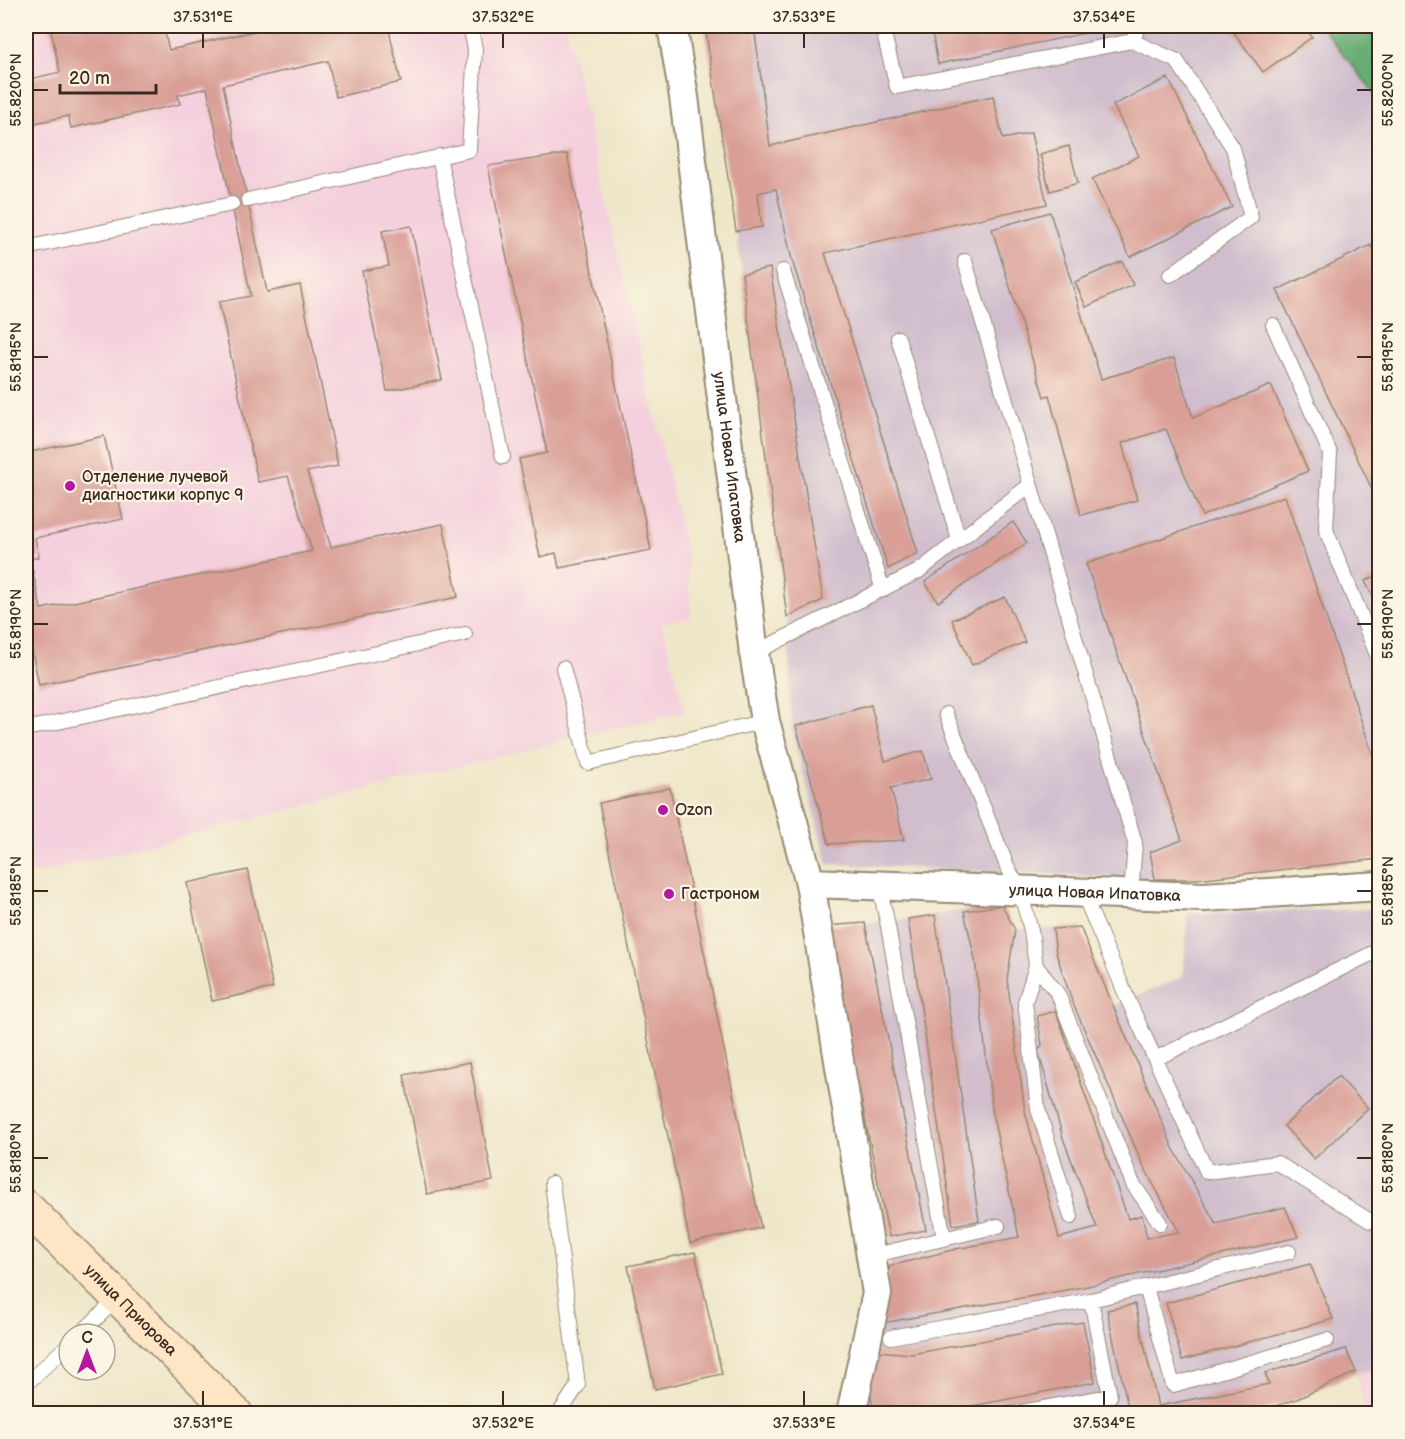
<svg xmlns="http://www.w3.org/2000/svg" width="1405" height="1439" viewBox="0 0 1405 1439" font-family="'Balsamiq Sans',sans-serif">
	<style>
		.built { fill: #f4cfdd }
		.industrial { fill: #d0bdcd }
		.forest { fill: #66ac73; stroke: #506b48; stroke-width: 1.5 }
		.building { fill: #d99e95 }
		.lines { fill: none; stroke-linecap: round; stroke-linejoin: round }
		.lane-casing { stroke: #958874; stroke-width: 16 }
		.street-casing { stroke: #958874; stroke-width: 32 }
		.secondary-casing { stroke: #958874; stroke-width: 36 }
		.lane { stroke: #fff; stroke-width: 14 }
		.street { stroke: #fff; stroke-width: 28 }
		.secondary { stroke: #fde5c5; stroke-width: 33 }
		.ticks { fill: none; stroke: #3b2a1e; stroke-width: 2 }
		.poi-dot { fill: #b5179e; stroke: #fcf5e5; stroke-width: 2 }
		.labels { text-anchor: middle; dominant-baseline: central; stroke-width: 4.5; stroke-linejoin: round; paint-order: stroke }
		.street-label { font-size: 16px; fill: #3b2a1e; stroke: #fcf5e5 }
		.poi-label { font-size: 16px; fill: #3b2a1e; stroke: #fcf5e5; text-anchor: start }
		.neatline { fill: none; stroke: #3b2a1e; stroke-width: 2 }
		.ticks-label { font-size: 15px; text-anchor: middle; fill: #3b2a1e }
	</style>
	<rect width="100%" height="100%" fill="#fcf5e5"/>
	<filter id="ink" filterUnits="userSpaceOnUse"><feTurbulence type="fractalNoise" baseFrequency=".0167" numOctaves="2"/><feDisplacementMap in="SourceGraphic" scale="12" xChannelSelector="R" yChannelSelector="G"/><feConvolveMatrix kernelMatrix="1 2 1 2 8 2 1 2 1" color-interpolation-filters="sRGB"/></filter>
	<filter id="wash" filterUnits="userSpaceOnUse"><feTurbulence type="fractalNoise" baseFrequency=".008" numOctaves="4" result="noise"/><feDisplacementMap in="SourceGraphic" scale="24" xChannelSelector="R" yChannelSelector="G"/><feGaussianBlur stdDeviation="1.35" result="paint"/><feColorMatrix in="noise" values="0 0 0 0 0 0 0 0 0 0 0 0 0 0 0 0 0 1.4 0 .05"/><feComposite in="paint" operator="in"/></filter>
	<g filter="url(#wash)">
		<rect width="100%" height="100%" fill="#efe7c9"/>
		<path class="built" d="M 26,26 L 566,26 L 687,555 L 691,618 L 662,623 L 685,712 L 581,736 L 26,876 Z
			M 1379,1370 L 1379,1413 L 1365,1413 L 1356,1372 Z"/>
		<path class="industrial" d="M 706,26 L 1321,26 L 1379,99 L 1379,859 L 1196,879 L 1155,879 L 828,864 L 792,732 L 787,617 L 732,198 Z
			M 1002,905 L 1015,930 L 1080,927 L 1112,1006 L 1183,977 L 1188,913 L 1379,909 L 1379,1370 L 1356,1372 L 1297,1399 L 1252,1413 L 864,1413 L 890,1266 L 889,1237 L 826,926 L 908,919 Z"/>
		<path class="forest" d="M 1321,26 L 1379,26 L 1379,99 Z"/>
		<g id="blocks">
			<path class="building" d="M 50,26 L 163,26 L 169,50 L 277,26 L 388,26 L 401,82 L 336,97 L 328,61 L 223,85 L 267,292 L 300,285 L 338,466 L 307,472 L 331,547 L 443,524 L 458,597 L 39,685 L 26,621 L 26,453 L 104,436 L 123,519 L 35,538 L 39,557 L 30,559 L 41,609 L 312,551 L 288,476 L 258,482 L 219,302 L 251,296 L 207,88 L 178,95 L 180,104 L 71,128 L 68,116 L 26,125 L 26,80 L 60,72 Z
				M 705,26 L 754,26 L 770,146 L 993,96 L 1003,139 L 1031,133 L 1047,204 L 825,253 L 918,553 L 888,569 L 792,260 L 776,189 L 758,193 L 762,227 L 736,231 Z
				M 931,26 L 1099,26 L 1100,30 L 938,64 Z
				M 1229,26 L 1304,26 L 1312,37 L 1263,72 Z
				M 1168,78 L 1232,207 L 1130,257 L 1092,179 L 1139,156 L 1113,105 Z
				M 1069,146 L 1078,183 L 1050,191 L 1040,154 Z
				M 567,154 L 651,550 L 559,568 L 556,553 L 540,557 L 519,459 L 547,453 L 488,166 Z
				M 1050,212 L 1101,379 L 1174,358 L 1193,418 L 1271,385 L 1308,471 L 1202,516 L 1166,429 L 1122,443 L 1137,500 L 1081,515 L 1049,395 L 1044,397 L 992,229 Z
				M 411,226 L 442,380 L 387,391 L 362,271 L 389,266 L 382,231 Z
				M 1371,245 L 1380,262 L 1380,506 L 1277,290 Z
				M 1122,261 L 1133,285 L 1086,307 L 1075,282 Z
				M 770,268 L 823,600 L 787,617 L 742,274 Z
				M 1285,496 L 1380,776 L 1380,859 L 1196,879 L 1155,879 L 1150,852 L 1182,840 L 1086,564 Z
				M 1013,522 L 1027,543 L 938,602 L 925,582 Z
				M 1380,574 L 1380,611 L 1365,581 Z
				M 1005,597 L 1025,642 L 972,665 L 952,620 Z
				M 871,705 L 885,761 L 923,751 L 931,779 L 891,788 L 904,840 L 829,844 L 796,726 Z
				M 670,788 L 761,1228 L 690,1243 L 599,803 Z
				M 248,870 L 273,988 L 212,1001 L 187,883 Z
				M 1002,905 L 1015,930 L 1007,979 L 1025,1111 L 1059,1238 L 1097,1228 L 1063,1138 L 1038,1051 L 1042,1045 L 1037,1016 L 1056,1011 L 1128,1219 L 1142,1215 L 1147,1238 L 1179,1232 L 1142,1163 L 1072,1001 L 1056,953 L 1053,929 L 1080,927 L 1173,1148 L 1216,1224 L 1285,1207 L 1298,1237 L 1083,1287 L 882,1323 L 890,1266 L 956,1249 L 1019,1237 L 993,1117 L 975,959 L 964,911 Z
				M 935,915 L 979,1221 L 953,1225 L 908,919 Z
				M 865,923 L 926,1230 L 889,1237 L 826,926 Z
				M 470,1062 L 493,1181 L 427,1194 L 404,1075 Z
				M 1338,1076 L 1368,1108 L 1314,1159 L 1284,1126 Z
				M 695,1252 L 722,1374 L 655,1389 L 628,1266 Z
				M 1310,1264 L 1333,1319 L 1182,1360 L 1166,1303 Z
				M 1135,1304 L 1158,1406 L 1269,1384 L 1265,1373 L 1346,1349 L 1356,1372 L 1297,1399 L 1252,1414 L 1125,1414 L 1129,1412 L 1107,1310 Z
				M 1083,1322 L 1095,1382 L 931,1414 L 874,1414 L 869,1382 L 878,1351 L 912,1354 Z"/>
		</g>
	</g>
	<g filter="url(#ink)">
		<use href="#blocks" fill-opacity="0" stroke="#958874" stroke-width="1.5"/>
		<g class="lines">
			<g class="lane-casing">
				<path id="lane" d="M 882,26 L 897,87 L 1132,41 L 1139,26
					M 1132,41 L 1177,61 L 1233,148 L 1251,217 L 1170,275
					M 439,156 L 503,457
					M 248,200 L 469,150 L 475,49 L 470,26
					M 26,248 L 232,204
					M 965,261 L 1135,843 L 1131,894
					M 783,271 L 883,590
					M 1273,325 L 1330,453 L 1326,530 L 1380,662
					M 898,338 L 959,540
					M 754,653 L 919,571 L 1030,485
					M 563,668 L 588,763 L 765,721
					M 946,714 L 1007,866 L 1020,891 L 1031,930 L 1036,966 L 1025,1002 L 1038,1109 L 1071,1217
					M 26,729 L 465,634
					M 879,885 L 887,921 L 944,1239
					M 1083,893 L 1128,1000 L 1207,1172 L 1277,1163 L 1370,1221 L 1380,1218
					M 1036,966 L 1058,994 L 1133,1184 L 1160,1223
					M 1157,1058 L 1375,952 L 1380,953
					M 552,1183 L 578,1385 L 559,1414
					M 871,1256 L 998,1226
					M 1146,1287 L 1173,1385 L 1327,1340
					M 80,1334 L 119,1297
					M 891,1337 L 1091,1300 L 1289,1252
					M 26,1384 L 69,1344
					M 1009,1414 L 1110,1396 L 1091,1300"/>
			</g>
			<g class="street-casing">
				<g id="street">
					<path id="s1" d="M 672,26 L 684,97 L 754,653 L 765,721 L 810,883 L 877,1293 L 851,1414"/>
					<path id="s2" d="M 810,883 L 1204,897 L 1380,886"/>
				</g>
			</g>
			<g class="secondary-casing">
				<g id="secondary">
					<path id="s3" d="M 26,1207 L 236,1414"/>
				</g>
			</g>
			<use href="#lane" class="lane"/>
			<use href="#street" class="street"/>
			<use href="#secondary" class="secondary"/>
		</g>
	</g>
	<path class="ticks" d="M 203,33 L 203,48M 503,33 L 503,48M 804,33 L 804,48M 1104,33 L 1104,48M 33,90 L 48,90M 1357,90 L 1372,90M 33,357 L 48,357M 1357,357 L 1372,357M 33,624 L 48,624M 1357,624 L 1372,624M 33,891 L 48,891M 1357,891 L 1372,891M 33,1158 L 48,1158M 1357,1158 L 1372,1158M 203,1391 L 203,1406M 503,1391 L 503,1406M 804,1391 L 804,1406M 1104,1391 L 1104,1406"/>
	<g class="poi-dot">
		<circle cx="70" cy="486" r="6"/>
		<circle cx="663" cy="810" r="6"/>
		<circle cx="669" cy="894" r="6"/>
	</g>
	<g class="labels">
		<g class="street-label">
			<text stroke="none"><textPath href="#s1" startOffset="435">улица Новая Ипатовка</textPath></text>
			<text stroke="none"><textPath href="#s2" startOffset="285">улица Новая Ипатовка</textPath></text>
			<text stroke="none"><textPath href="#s3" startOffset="147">улица Приорова</textPath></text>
		</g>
		<g class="poi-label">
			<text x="82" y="477">Отделение лучевой<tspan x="82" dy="18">диагностики корпус 9</tspan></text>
			<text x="675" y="810">Ozon</text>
			<text x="681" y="894">Гастроном</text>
		</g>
	</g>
	<rect width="1405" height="1439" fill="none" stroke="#fcf5e5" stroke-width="66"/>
	<g transform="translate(87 1352)"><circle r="28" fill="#fcf5e5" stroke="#afa495" stroke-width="1.5"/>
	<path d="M0-4.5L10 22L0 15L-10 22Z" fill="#b5179e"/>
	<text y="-9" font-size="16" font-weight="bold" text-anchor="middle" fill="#3b2a1e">С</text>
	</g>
	<path d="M60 84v9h96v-9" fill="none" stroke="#3b2a1e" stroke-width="3"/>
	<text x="69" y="84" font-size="18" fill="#3b2a1e" stroke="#fcf5e5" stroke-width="4.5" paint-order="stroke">20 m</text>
	<rect x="33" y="33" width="1339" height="1373" class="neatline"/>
	<g class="ticks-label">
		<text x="203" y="22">37.531°E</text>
		<text x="503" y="22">37.532°E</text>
		<text x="804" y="22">37.533°E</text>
		<text x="1104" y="22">37.534°E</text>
		<text transform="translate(16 90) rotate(-90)" y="5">55.8200°N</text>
		<text transform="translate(1388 90) rotate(-90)" y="5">55.8200°N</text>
		<text transform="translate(16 357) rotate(-90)" y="5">55.8195°N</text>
		<text transform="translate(1388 357) rotate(-90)" y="5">55.8195°N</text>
		<text transform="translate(16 624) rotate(-90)" y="5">55.8190°N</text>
		<text transform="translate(1388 624) rotate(-90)" y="5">55.8190°N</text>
		<text transform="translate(16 891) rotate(-90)" y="5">55.8185°N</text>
		<text transform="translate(1388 891) rotate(-90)" y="5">55.8185°N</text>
		<text transform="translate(16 1158) rotate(-90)" y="5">55.8180°N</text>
		<text transform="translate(1388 1158) rotate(-90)" y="5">55.8180°N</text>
		<text x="203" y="1428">37.531°E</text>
		<text x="503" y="1428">37.532°E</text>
		<text x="804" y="1428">37.533°E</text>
		<text x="1104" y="1428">37.534°E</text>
	</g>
</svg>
